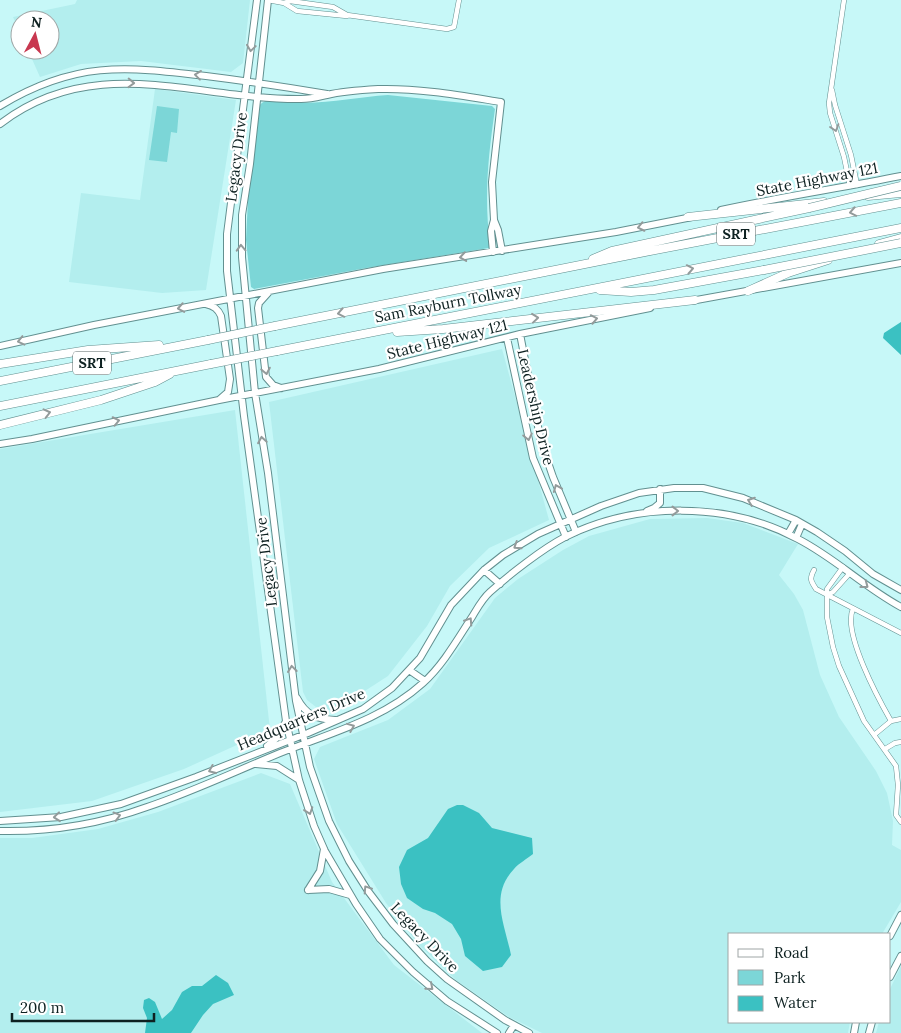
<svg xmlns="http://www.w3.org/2000/svg" width="901" height="1033" viewBox="0 0 901 1033" font-family="Lora,serif">
	<style>
		.built { fill: #b3eeee }
		.green { fill: #7cd6d7 }
		.water { fill: #3bc1c2 }
		.lines { fill: none; stroke-linecap: round; stroke-linejoin: round }
		.street-casing { stroke: #629090; stroke-width: 5.5 }
		.secondary-casing { stroke: #629090; stroke-width: 8 }
		.highway-casing { stroke: #629090; stroke-width: 9 }
		.street { stroke: #fff; stroke-width: 4.5 }
		.secondary { stroke: #fff; stroke-width: 6 }
		.highway { stroke: #fff; stroke-width: 8 }
		.highway-bridge-casing { stroke: #629090; stroke-width: 9; stroke-linecap: butt }
		.highway-bridge { stroke: #fff; stroke-width: 8 }
		.oneway { stroke: #939b9b }
		.labels { text-anchor: middle; dominant-baseline: central; stroke-width: 4.5; stroke-linejoin: round; paint-order: stroke }
		.shield { fill: #fff; stroke: #566464; stroke-width: 1 }
		.shield-label { font-size: 14px; font-weight: bold; fill: #0e2121 }
		.street-label { font-size: 15px; fill: #0e2121; stroke: #fff }
	</style>
	<rect width="100%" height="100%" fill="#c7f8f8"/>
	<path class="built" d="M 77,0 L 250,0 L 243,63 L 231,72 L 141,61 L 81,64 L 40,77 L 28,50 L 50,50 L 50,20 L 20,20 L 20,32 L 13,17 L 75,4 Z
		M 155,89 L 236,100 L 206,290 L 162,293 L 69,282 L 81,193 L 140,200 Z
		M 502,349 L 549,520 L 489,548 L 450,586 L 427,626 L 388,676 L 340,707 L 330,710 L 316,707 L 307,700 L 303,692 L 269,402 Z
		M 235,410 L 270,730 L 184,769 L 92,801 L 0,812 L 0,449 Z
		M 707,518 L 743,523 L 798,544 L 779,575 L 794,594 L 803,610 L 820,675 L 839,717 L 876,771 L 887,793 L 893,821 L 892,845 L 901,850 L 901,902 L 882,934 L 730,934 L 730,1022 L 850,1022 L 848,1033 L 542,1033 L 509,1017 L 456,980 L 419,945 L 386,903 L 337,824 L 314,759 L 320,747 L 388,720 L 430,689 L 495,598 L 518,579 L 563,550 L 589,536 L 650,519 Z
		M 261,773 L 290,784 L 332,882 L 394,965 L 482,1033 L 0,1033 L 0,838 L 32,838 L 98,829 L 158,812 Z
		M 901,966 L 901,1033 L 876,1033 L 879,1022 L 890,1022 L 890,989 Z"/>
	<path class="green" d="M 388,95 L 492,106 L 495,109 C 488,157 484,197 490,245 L 489,248 L 366,268 L 254,289 L 251,287 L 246,240 L 248,199 L 260,105 C 267,97 279,101 289,102 C 322,105 356,97 388,95 Z
		M 157,106 L 179,109 L 177,133 L 171,132 L 167,162 L 149,160 Z"/>
	<path class="water" d="M 901,322 L 901,355 L 883,338 L 884,333 Z
		M 457,805 L 463,805 L 479,813 L 492,828 L 532,838 L 533,854 C 527,859 519,863 514,869 C 489,895 505,925 511,955 L 502,967 L 483,971 L 465,956 L 461,939 L 452,924 L 435,913 L 423,909 L 407,898 L 401,884 L 399,867 L 407,850 L 428,838 L 448,809 Z
		M 216,975 L 228,983 L 234,995 L 213,1004 L 203,1015 L 191,1033 L 145,1033 L 147,1018 L 143,1008 L 144,1000 L 149,998 L 155,1002 L 162,1019 L 172,1010 L 182,992 L 192,986 L 202,986 Z"/>
	<g class="lines">
		<g class="street-casing">
			<path id="street" d="M 268,0 L 284,3 L 290,1 L 333,7 L 347,15 L 447,29 L 454,27 L 459,0
				M 844,0 L 829,103 L 830,113 L 844,157 L 850,186
				M 284,3 L 297,11 L 347,16
				M 832,90 L 835,105 L 851,155 L 857,185
				M 843,567 L 827,589 L 827,617 L 833,647 L 839,666 L 864,721 L 896,766 L 898,785 L 896,815 L 901,822
				M 814,570 C 809,579 811,581 816,589 L 901,633
				M 827,595 L 833,592 L 850,573
				M 853,609 C 842,632 879,700 891,721
				M 874,735 L 891,721 L 901,719
				M 885,749 L 895,743 L 901,742"/>
		</g>
		<g class="secondary-casing">
			<path id="secondary" d="M 257,0 L 227,234 L 227,271 L 244,416 L 286,721 L 299,780 L 314,826 L 325,851 L 356,904 L 380,939 L 413,972 L 447,1001 L 497,1033
				M 268,0 L 250,164 L 242,215 L 242,257 L 255,393 L 268,473 L 296,701 L 310,767 L 329,821 L 349,861 L 368,891 L 393,924 L 427,961 L 447,979 L 505,1020 L 529,1033
				M 0,106 C 74,61 124,66 206,76 C 246,81 287,87 327,94
				M 0,124 C 95,51 195,100 301,99 C 311,99 318,97 327,95 C 344,91 363,90 380,89 C 419,88 463,96 501,102 L 492,182 L 494,220 L 491,231 L 493,252
				M 721,210 C 781,197 841,188 901,176
				M 494,220 L 498,230 L 502,251
				M 268,293 L 259,303 L 258,308 L 266,377 L 273,385 L 281,388
				M 691,301 L 901,263
				M 206,304 C 214,306 218,309 221,316 L 230,379 L 228,392 L 220,399
				M 520,334 L 541,442 L 553,477 L 576,532
				M 507,338 L 533,458 L 566,537
				M 0,346 L 94,325 L 383,269 L 616,232 L 692,217
				M 0,444 L 32,439 L 219,400 L 379,369 L 520,334 L 650,308
				M 647,511 L 654,508 L 660,503 L 660,489
				M 788,534 L 796,520
				M 796,538 L 802,524
				M 484,570 L 500,584
				M 409,670 L 425,681
				M 297,698 C 306,715 316,719 335,720
				M 267,746 L 278,737 L 286,721
				M 256,764 L 277,766 L 299,780
				M 0,821 L 61,817 L 121,804 L 196,777 L 308,733 L 363,709 L 392,688 L 420,658 L 451,605 L 484,570 L 503,555 L 538,534 L 601,506 L 639,493 L 674,488 L 703,488 L 743,498 L 796,520 L 817,532 L 845,551 L 873,574 L 901,590
				M 0,831 C 50,832 100,824 147,807 C 192,792 236,771 280,753 C 330,733 382,720 423,683 C 443,665 457,640 472,617 C 477,609 482,599 490,592 C 509,575 542,549 565,537 C 636,502 727,501 798,539 C 835,558 864,587 901,607
				M 308,890 L 320,871 L 324,849
				M 308,890 L 329,889 L 350,895
				M 890,936 L 901,915
				M 890,977 L 901,956
				M 509,1033 L 514,1025
				M 854,1033 L 856,1022
				M 869,1033 L 872,1022"/>
		</g>
		<g class="highway-casing">
			<path id="highway" d="M 868,196 L 901,193
				M 688,217 L 824,202
				M 879,244 L 901,238
				M 593,259 L 612,251 L 809,208
				M 600,290 L 631,292 L 654,290 L 764,270
				M 748,291 L 788,273 L 828,260
				M 275,326 L 655,250 L 901,203
				M 397,332 L 443,329 L 695,300
				M 277,351 L 901,228
				M 0,364 L 88,350 L 159,345
				M 0,381 L 208,340
				M 0,406 L 211,364
				M 0,425 L 101,400 L 155,382 L 170,374"/>
		</g>
		<use href="#street" class="street"/>
		<use href="#secondary" class="secondary"/>
		<use href="#highway" class="highway"/>
		<g class="highway-bridge-casing">
			<path id="highway-bridge" d="M 809,208 L 901,186
				M 764,270 L 901,243
				M 208,340 L 275,326
				M 211,364 L 277,351"/>
		</g>
		<use href="#highway-bridge" class="highway-bridge"/>
	</g>
	<defs><path id="oneway-chevron" d="M-2-3.5L2.5 0L-2 3.5" fill="none" stroke-width="1.6" stroke-linecap="round" stroke-linejoin="round" transform="scale(1.25)"/></defs>
	<g class="oneway">
		<use href="#oneway-chevron" transform="translate(251 48) rotate(98)"/>
		<use href="#oneway-chevron" transform="translate(198 75) rotate(-173)"/>
		<use href="#oneway-chevron" transform="translate(131 83) rotate(2)"/>
		<use href="#oneway-chevron" transform="translate(835 128) rotate(72)"/>
		<use href="#oneway-chevron" transform="translate(853 212) rotate(169)"/>
		<use href="#oneway-chevron" transform="translate(641 227) rotate(168)"/>
		<use href="#oneway-chevron" transform="translate(241 248) rotate(-92)"/>
		<use href="#oneway-chevron" transform="translate(463 257) rotate(171)"/>
		<use href="#oneway-chevron" transform="translate(690 269) rotate(-11)"/>
		<use href="#oneway-chevron" transform="translate(181 308) rotate(170)"/>
		<use href="#oneway-chevron" transform="translate(341 313) rotate(169)"/>
		<use href="#oneway-chevron" transform="translate(535 318) rotate(-6)"/>
		<use href="#oneway-chevron" transform="translate(594 319) rotate(-11)"/>
		<use href="#oneway-chevron" transform="translate(21 341) rotate(167)"/>
		<use href="#oneway-chevron" transform="translate(266 371) rotate(79)"/>
		<use href="#oneway-chevron" transform="translate(47 413) rotate(-14)"/>
		<use href="#oneway-chevron" transform="translate(116 421) rotate(-12)"/>
		<use href="#oneway-chevron" transform="translate(528 437) rotate(78)"/>
		<use href="#oneway-chevron" transform="translate(262 440) rotate(-99)"/>
		<use href="#oneway-chevron" transform="translate(557 488) rotate(-112)"/>
		<use href="#oneway-chevron" transform="translate(751 501) rotate(-160)"/>
		<use href="#oneway-chevron" transform="translate(675 511)"/>
		<use href="#oneway-chevron" transform="translate(517 546) rotate(147)"/>
		<use href="#oneway-chevron" transform="translate(865 585) rotate(37)"/>
		<use href="#oneway-chevron" transform="translate(469 621) rotate(-57)"/>
		<use href="#oneway-chevron" transform="translate(292 669) rotate(-97)"/>
		<use href="#oneway-chevron" transform="translate(351 727) rotate(-22)"/>
		<use href="#oneway-chevron" transform="translate(212 770) rotate(157)"/>
		<use href="#oneway-chevron" transform="translate(309 811) rotate(71)"/>
		<use href="#oneway-chevron" transform="translate(117 816) rotate(-15)"/>
		<use href="#oneway-chevron" transform="translate(57 817) rotate(174)"/>
		<use href="#oneway-chevron" transform="translate(367 889) rotate(-123)"/>
		<use href="#oneway-chevron" transform="translate(430 987) rotate(41)"/>
	</g>
	<g class="labels">
		<g class="shield">
			<rect x="717" y="222.5" width="38" height="23" rx="4"/>
			<rect x="73" y="351.5" width="38" height="23" rx="4"/>
		</g>
		<g class="shield-label">
			<text x="736" y="234">SRT</text>
			<text x="92" y="363">SRT</text>
		</g>
		<g class="street-label">
			<text transform="translate(236 157) rotate(-83)">Legacy Drive</text>
			<text transform="translate(817 179) rotate(-11)">State Highway 121</text>
			<text transform="translate(448 303) rotate(-11)">Sam Rayburn Tollway</text>
			<text transform="translate(447 339) rotate(-14)">State Highway 121</text>
			<text transform="translate(536 407) rotate(77)">Leadership Drive</text>
			<text transform="translate(266 562) rotate(-97)">Legacy Drive</text>
			<text transform="translate(301 719) rotate(-23)">Headquarters Drive</text>
			<text transform="translate(425 937) rotate(46)">Legacy Drive</text>
		</g>
	</g>
	<rect x="728" y="933" width="162" height="90" fill="#ffffff" stroke="#9fa6a6"/>
	<rect x="738" y="949" width="25" height="8" fill="#ffffff" stroke="#9fa6a6"/>
	<text x="774" y="958" font-size="15" fill="#0e2121">Road</text>
	<rect x="738" y="970" width="25" height="15" fill="#7cd6d7" stroke="#9fa6a6"/>
	<text x="774" y="983" font-size="15" fill="#0e2121">Park</text>
	<rect x="738" y="996" width="25" height="15" fill="#3bc1c2" stroke="#9fa6a6"/>
	<text x="774" y="1008" font-size="15" fill="#0e2121">Water</text>
	<g transform="translate(35 35) rotate(7)"><circle r="24" fill="#ffffff" stroke="#9fa6a6"/>
	<path d="M0-4L9 19L0 12L-9 19Z" fill="#c83850"/>
	<text y="-8" font-size="14" font-weight="bold" text-anchor="middle" fill="#0e2121">N</text>
	</g>
	<path d="M12 1013v8h142v-8" fill="none" stroke="#0e2121" stroke-width="2.5"/>
	<text x="20" y="1013" font-size="15" fill="#0e2121" stroke="#ffffff" stroke-width="4" paint-order="stroke">200 m</text>
</svg>
